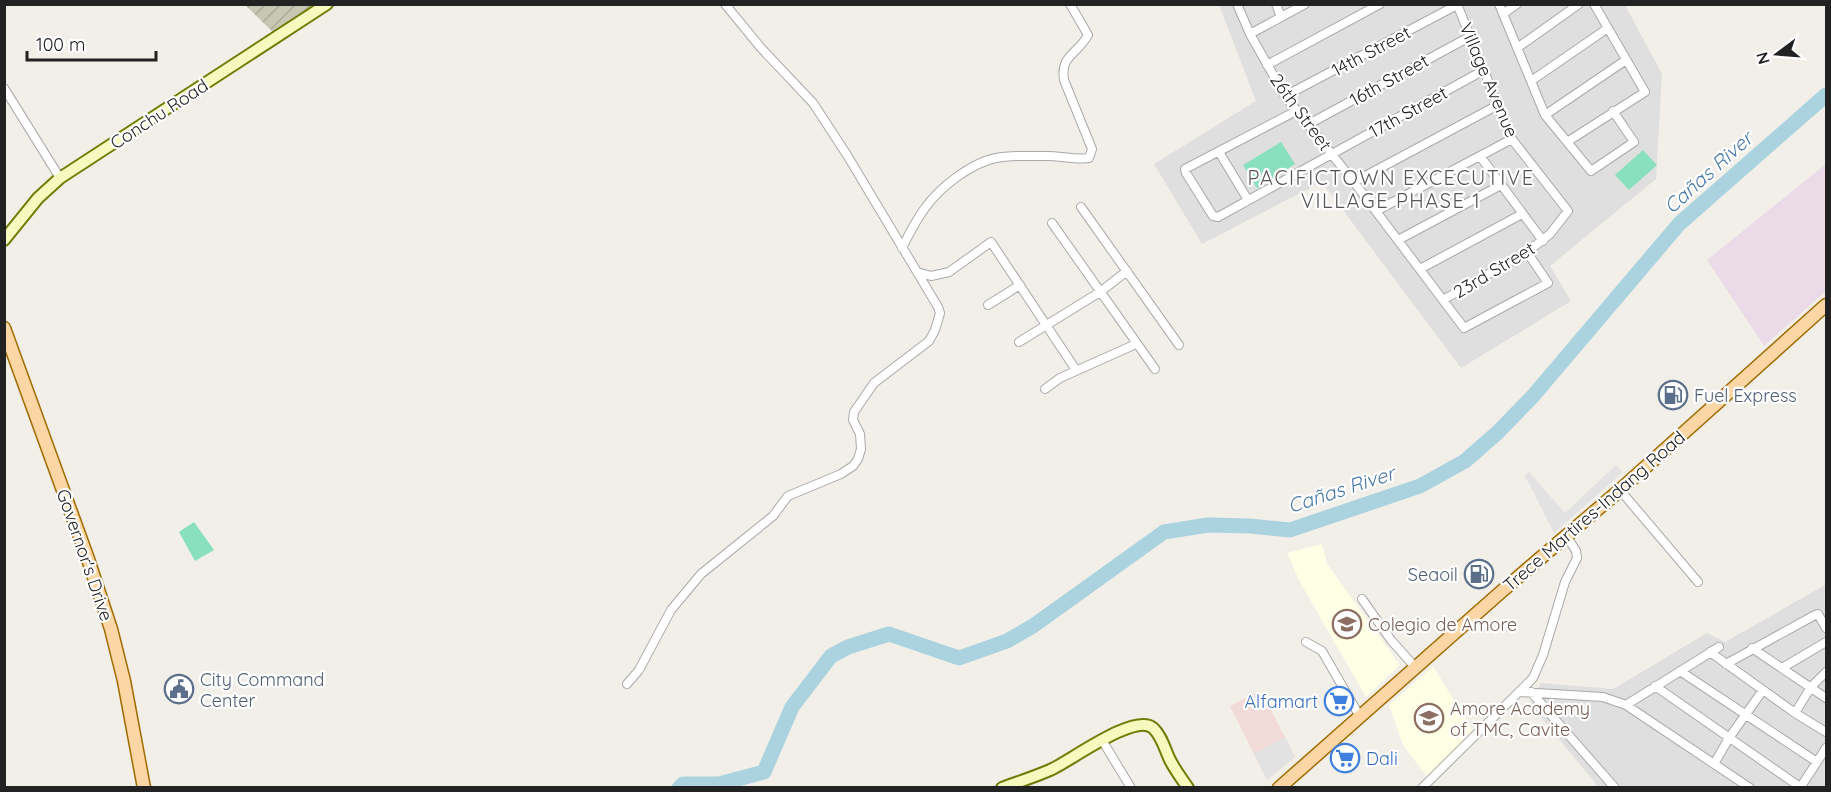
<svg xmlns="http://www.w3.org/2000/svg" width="1831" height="792" viewBox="0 0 1831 792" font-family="Quicksand,sans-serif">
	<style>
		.residential { fill: #e0dfdf }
		.commercial { fill: #f2dad9 }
		.industrial { fill: #ebdbe8 }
		.education { fill: #ffffe5 }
		.construction { fill: url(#construction-furrows) }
		.pitch { fill: #88e0be }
		.parking { fill: #e2e2e2 }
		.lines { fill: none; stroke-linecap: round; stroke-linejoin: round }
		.river { stroke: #aad3df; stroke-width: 15 }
		.street-casing { stroke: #a9a9a9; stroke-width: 10 }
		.secondary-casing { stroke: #707d05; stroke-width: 14 }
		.primary-casing { stroke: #a06b00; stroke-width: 15 }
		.street { stroke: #fff; stroke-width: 8 }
		.secondary { stroke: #f7fabf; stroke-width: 10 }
		.primary { stroke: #fcd6a4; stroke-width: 12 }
		.labels { text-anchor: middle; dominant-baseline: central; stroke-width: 4.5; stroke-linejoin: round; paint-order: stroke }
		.street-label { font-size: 18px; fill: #222; stroke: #fff }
		.service-label { font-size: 18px; fill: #4e5e75; stroke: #fff; text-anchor: start }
		.education-label { font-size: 18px; fill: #785e54; stroke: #fff; text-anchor: start }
		.shop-label { font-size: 18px; fill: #366cbe; stroke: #fff; text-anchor: end }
		.water-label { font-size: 20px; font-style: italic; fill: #4a7aab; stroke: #fff }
		.neighbourhood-label { font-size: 20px; letter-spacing: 1.5px; fill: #555; stroke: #fff }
	</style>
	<defs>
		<pattern id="construction-furrows" width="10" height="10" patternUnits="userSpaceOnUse" patternTransform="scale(1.5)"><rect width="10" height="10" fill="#c7c7b4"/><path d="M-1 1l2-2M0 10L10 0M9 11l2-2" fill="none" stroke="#abab9a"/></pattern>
	</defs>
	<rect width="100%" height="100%" fill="#f2efe9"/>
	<path class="residential" d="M 1219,5 L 1625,5 L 1662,74 L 1656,179 L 1550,266 L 1571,301 L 1461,368 L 1322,182 L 1202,244 L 1154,164 L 1256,101 Z
		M 1825,585 L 1826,587 L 1826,787 L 1595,787 L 1596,784 L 1530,704 L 1541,683 L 1613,689 L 1707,633 L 1725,642 Z"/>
	<path class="commercial" d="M 1259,691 L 1265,707 L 1269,706 L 1295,757 L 1267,780 L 1230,706 Z"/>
	<path class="industrial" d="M 1826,164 L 1826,291 L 1764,346 L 1707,260 Z"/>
	<path class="education" d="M 1322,544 L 1327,564 L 1400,665 L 1366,697 L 1300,582 L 1287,553 Z
		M 1433,666 L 1473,731 L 1428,778 L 1403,745 L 1389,705 Z"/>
	<path class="construction" d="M 245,5 L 317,5 L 274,33 Z"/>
	<path class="pitch" d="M 1281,142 L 1295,164 L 1257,188 L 1243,165 Z
		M 1643,150 L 1657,165 L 1629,190 L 1615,175 Z
		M 194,522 L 214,550 L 195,561 L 179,532 Z"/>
	<path class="parking" d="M 1616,465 L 1623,472 L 1554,533 L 1530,485 L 1524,476 L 1529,472 L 1565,513 Z
		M 1285,737 L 1295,757 L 1267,780 L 1254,754 Z"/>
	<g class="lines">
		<path class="river" d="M 679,788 L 683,784 L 719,784 L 764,772 L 792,707 L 831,656 L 848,647 L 889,634 L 959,658 L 1007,641 L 1033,626 L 1164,532 L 1208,525 L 1250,526 L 1290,530 L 1420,486 L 1465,461 L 1497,433 L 1533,396 L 1679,224 L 1826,95"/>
		<g class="street-casing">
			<path id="street" d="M 1237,4 L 1250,34 L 1285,96 L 1354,182 L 1464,328 L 1548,283 L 1527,252
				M 1276,4 L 1281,17
				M 1499,4 L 1545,115 L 1591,171 L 1634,142 L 1613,111
				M 1503,14 L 1517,4
				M 1250,34 L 1305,4
				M 1517,48 L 1579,4
				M 1267,65 L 1380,4
				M 1531,81 L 1608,28
				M 4,88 L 60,178
				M 1285,96 L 1457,5
				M 1296,111 L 1185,169 L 1186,173 L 1213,216 L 1218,217 L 1484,70
				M 1545,115 L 1626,60
				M 1307,125 L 1471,36
				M 1567,142 L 1645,92 L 1594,4
				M 1219,152 L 1248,200
				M 1480,156 L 1543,241
				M 1354,182 L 1498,105
				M 1081,207 L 1179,345
				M 1376,211 L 1512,139
				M 1052,223 L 1155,369
				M 1398,240 L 1501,185
				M 902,248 C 909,234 916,220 925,208 C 940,187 971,163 996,158 C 1011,155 1028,156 1043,156 C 1058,155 1074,160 1089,158 L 1092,149 L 1064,80 C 1060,55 1078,54 1088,35 L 1070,4
				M 1420,269 L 1522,214
				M 917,272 L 931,276 L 949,272 L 991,242 L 1076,370
				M 1443,300 L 1527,252 L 1550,234 L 1568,211 L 1511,138 L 1457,4
				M 988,305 L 1020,285
				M 1019,342 L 1100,292 L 1127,271
				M 1045,389 L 1060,378 L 1136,344
				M 1620,490 L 1698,582
				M 1362,599 L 1391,640 L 1415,667
				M 1306,642 L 1322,651 L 1359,715
				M 1752,648 L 1826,698
				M 1710,652 L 1795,713 L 1826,732
				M 1726,664 L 1815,615 L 1818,614 L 1826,628
				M 1782,668 L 1826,642
				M 1680,671 L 1817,762
				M 627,684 L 639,670 L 671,610 L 701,574 L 773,516 L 788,496 L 841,474 L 853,466 L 858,459 L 861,449 L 860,434 L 853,420 L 854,412 L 874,383 L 929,341 L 935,330 L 940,313 L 938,307 L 847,155 L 813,103 L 761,48 L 725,4
				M 1655,686 L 1800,787
				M 1519,692 L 1603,697 L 1626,705 L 1750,788
				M 1531,692 L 1615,788
				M 1626,705 L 1719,647
				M 1795,713 L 1811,687 L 1826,672
				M 1102,740 L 1131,788
				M 1714,764 L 1729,738 L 1763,690
				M 1422,788 L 1533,678 L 1543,655 L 1565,582 L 1577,558 L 1576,551 L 1566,535
				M 1800,788 L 1826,748"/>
		</g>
		<g class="secondary-casing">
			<path id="secondary" d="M 4,240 L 38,198 L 60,178 L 327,4
				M 1002,788 C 1018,782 1034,777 1050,770 C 1069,762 1135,712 1153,728 C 1162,736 1165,750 1170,760 C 1175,770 1182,779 1188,788"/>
		</g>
		<g class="primary-casing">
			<path id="primary" d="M 4,328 L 88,559 L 111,629 L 124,681 L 144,788
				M 1279,788 L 1502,591 L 1620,490 L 1826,305"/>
		</g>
		<use href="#street" class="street"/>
		<use href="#secondary" class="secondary"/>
		<use href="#primary" class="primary"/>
	</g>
	<defs>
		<g id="fuel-ring" transform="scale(1.5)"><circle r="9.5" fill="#fff" stroke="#5c6f8a" stroke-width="1.5"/><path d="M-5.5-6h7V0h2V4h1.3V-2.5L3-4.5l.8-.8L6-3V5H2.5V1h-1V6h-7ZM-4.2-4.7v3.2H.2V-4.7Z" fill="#5c6f8a"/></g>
		<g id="university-ring" transform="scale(1.5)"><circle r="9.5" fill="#fff" stroke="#8d6e63" stroke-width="1.5"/><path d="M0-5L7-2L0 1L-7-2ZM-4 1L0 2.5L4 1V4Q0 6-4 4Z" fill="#8d6e63"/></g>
		<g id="civic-ring" transform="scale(1.5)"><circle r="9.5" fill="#fff" stroke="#5c6f8a" stroke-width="1.5"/><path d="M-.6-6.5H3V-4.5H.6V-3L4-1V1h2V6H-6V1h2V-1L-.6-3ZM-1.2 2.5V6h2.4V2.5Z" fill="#5c6f8a"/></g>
		<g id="supermarket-ring" transform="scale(1.5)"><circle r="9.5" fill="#fff" stroke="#3f7fe0" stroke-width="1.5"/><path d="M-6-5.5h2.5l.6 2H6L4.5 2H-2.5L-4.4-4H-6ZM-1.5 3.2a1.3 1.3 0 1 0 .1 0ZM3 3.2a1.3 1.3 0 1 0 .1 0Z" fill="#3f7fe0"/></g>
		<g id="school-ring" transform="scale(1.5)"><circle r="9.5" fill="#fff" stroke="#8d6e63" stroke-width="1.5"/><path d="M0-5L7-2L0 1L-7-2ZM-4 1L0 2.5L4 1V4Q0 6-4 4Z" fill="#8d6e63"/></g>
	</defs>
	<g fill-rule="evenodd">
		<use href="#fuel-ring" x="1673" y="395"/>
		<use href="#fuel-ring" x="1479" y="574"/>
		<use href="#university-ring" x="1347" y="624"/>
		<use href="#civic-ring" x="179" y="689"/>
		<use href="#supermarket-ring" x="1339" y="701"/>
		<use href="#school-ring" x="1429" y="718"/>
		<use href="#supermarket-ring" x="1345" y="758"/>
	</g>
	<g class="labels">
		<g class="street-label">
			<text transform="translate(1371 51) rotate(-28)">14th Street</text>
			<text transform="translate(1389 80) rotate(-29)">16th Street</text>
			<text transform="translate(1489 80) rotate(67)">Village Avenue</text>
			<text transform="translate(1301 112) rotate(54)">26th Street</text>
			<text transform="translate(1408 112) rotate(-29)">17th Street</text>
			<text transform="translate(159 114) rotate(-33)">Conchu Road</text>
			<text transform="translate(1494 270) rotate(-31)">23rd Street</text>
			<text transform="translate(1594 511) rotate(-41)">Trece Martires-Indang Road</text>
			<text transform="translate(85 555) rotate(71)">Governor's Drive</text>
		</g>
		<g class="service-label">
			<text x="1694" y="395">Fuel Express</text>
			<text x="1458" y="574" text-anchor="end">Seaoil</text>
			<text x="200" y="679">City Command<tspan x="200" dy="21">Center</tspan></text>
		</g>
		<g class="education-label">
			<text x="1368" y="624">Colegio de Amore</text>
			<text x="1450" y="708">Amore Academy<tspan x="1450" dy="21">of TMC, Cavite</tspan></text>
		</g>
		<g class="shop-label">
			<text x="1318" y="701">Alfamart</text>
			<text x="1366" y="758" text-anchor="start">Dali</text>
		</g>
		<g class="water-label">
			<text transform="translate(1708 172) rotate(-42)">Cañas River</text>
			<text transform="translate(1341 489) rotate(-18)">Cañas River</text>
		</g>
		<g class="neighbourhood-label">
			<text x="1391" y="177">PACIFICTOWN EXCECUTIVE<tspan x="1391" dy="23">VILLAGE PHASE 1</tspan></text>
		</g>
	</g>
	<rect width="1831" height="792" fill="none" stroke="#222222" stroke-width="12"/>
	<g transform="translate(1777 54) rotate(254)" stroke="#ffffff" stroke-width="4.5" paint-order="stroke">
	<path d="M0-4.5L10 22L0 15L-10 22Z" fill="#222222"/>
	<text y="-9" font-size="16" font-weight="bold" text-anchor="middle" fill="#222222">N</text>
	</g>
	<path d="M27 51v9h129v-9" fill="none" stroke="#222222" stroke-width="3"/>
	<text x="36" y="51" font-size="18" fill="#222222" stroke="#ffffff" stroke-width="4.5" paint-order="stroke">100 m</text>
</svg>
